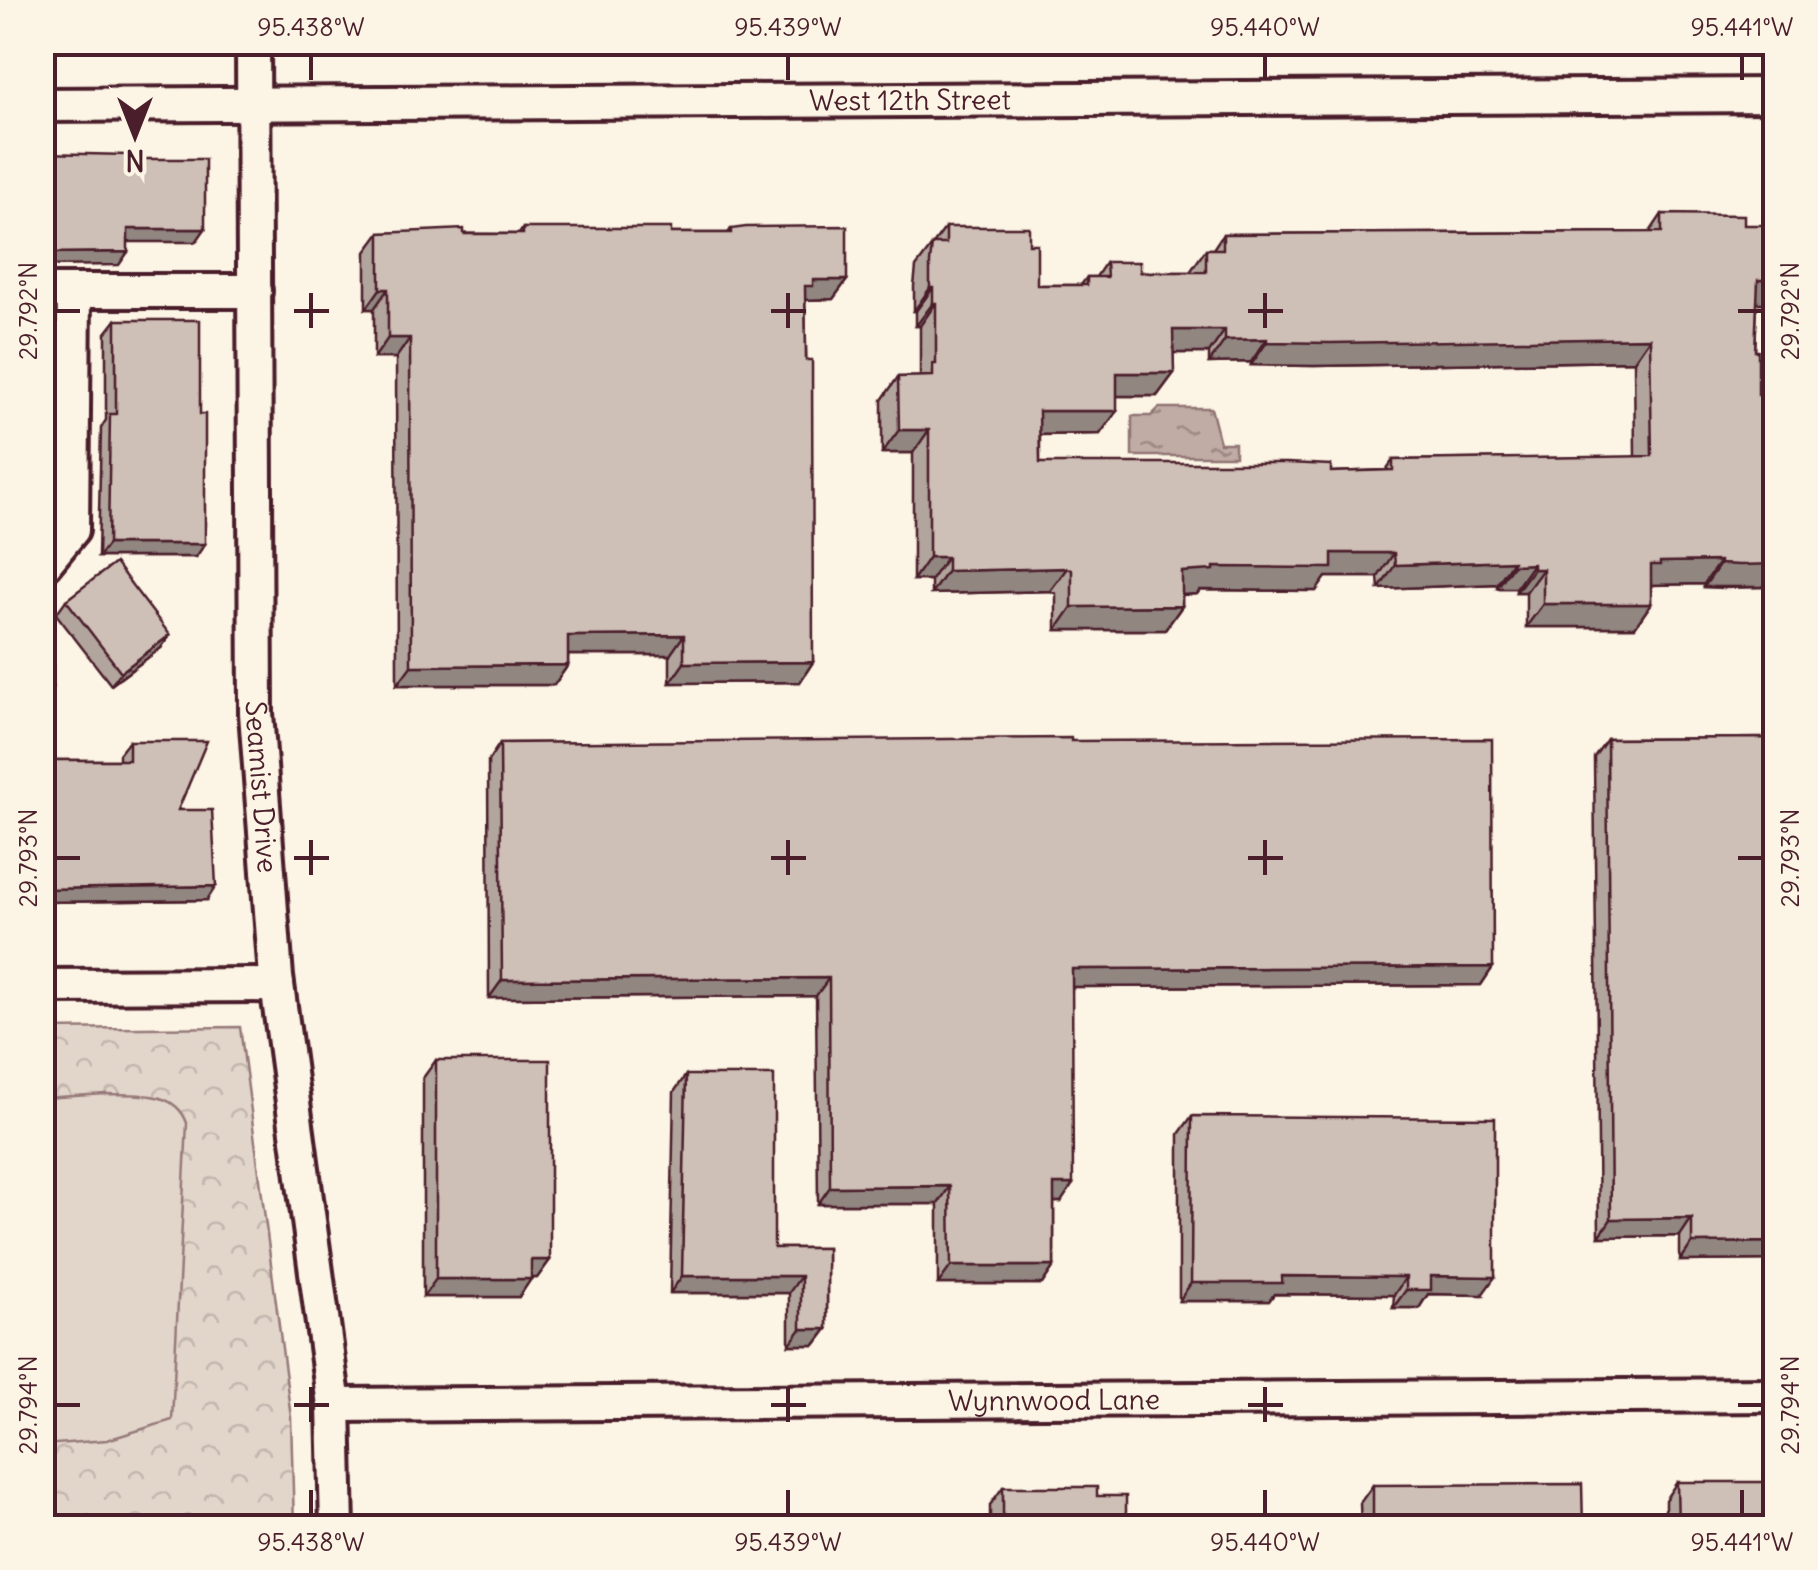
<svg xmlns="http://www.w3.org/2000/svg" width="1818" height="1570" viewBox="0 0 1818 1570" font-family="Delius,sans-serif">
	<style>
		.park { fill: url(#park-crowns); stroke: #967a7a; stroke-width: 2.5 }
		.pitch { fill: #e2d5ca; stroke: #967a7a; stroke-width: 2.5 }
		.water { fill: url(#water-ripples); stroke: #917474; stroke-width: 2.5 }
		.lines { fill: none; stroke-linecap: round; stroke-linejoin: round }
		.minor-casing { stroke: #4a1f2b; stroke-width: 40 }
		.minor { stroke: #fcf5e5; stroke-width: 32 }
		.wall { fill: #b2a59d; stroke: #4a1f2b; stroke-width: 2.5; fill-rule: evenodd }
		.shaded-wall { fill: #918680; stroke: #4a1f2b; stroke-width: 2.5 }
		.building { fill: #cfc0b7; stroke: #4a1f2b; stroke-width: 2.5; fill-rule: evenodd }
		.ticks { fill: none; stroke: #4a1f2b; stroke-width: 4 }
		.labels { text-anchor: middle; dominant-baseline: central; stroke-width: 8; stroke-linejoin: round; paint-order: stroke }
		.street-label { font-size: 28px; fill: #4a1f2b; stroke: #fcf5e5 }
		.neatline { fill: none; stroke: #4a1f2b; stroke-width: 4 }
		.ticks-label { font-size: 25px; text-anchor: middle; fill: #4a1f2b }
	</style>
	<defs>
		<pattern id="park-crowns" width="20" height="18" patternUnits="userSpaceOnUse" patternTransform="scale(2.5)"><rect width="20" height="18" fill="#e2d5ca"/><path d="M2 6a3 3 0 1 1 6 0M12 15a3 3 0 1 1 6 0" fill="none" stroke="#c3b6ae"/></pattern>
		<pattern id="water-ripples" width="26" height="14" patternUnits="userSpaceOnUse" patternTransform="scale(2.5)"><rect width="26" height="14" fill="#c0aca5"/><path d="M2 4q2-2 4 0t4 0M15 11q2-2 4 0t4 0" fill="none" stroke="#9e8b87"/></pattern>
	</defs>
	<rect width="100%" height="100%" fill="#fcf5e5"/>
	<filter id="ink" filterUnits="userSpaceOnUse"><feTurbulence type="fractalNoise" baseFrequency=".01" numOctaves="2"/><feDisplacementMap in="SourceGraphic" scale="20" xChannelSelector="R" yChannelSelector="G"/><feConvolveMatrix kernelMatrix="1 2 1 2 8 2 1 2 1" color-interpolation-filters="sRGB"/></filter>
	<g filter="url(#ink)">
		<path class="park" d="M 240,1027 L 291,1417 L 294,1527 L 43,1527 L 42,1029 Z"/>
		<path class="pitch" d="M 106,1094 C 135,1095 175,1089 187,1123 L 172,1420 L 107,1440 L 43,1445 L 43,1098 Z"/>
		<path class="water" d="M 1159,408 L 1211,408 L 1220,443 L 1235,443 L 1235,456 L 1132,456 L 1132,416 L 1151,416 Z"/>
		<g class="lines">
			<g class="minor-casing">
				<g id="minor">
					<path id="s1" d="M 253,42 L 256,713 L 276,977 L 334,1405 L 337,1528"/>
					<path id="s2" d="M 42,105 L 1776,95"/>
					<path d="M 42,291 L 255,291"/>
					<path d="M 42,567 L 72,530 L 74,291"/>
					<path d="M 42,986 L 277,985"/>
					<path id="s3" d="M 334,1405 L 1776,1395"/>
				</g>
			</g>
			<use href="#minor" class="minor"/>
		</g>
		<path class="wall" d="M 1662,214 L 1744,225 L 1776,303 L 1757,303 L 1755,351 L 1776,572 L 1773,572 L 1763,587 L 1723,588 L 1704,587 L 1704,584 L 1651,585 L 1651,604 L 1635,627 L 1526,627 L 1526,592 L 1516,592 L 1516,588 L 1497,588 L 1497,584 L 1379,589 L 1378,577 L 1326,577 L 1316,591 L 1200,590 L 1197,594 L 1182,595 L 1182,606 L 1165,630 L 1056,630 L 1056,594 L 1050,591 L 931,594 L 931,580 L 913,580 L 913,453 L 882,453 L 882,400 L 898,377 L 920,377 L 920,326 L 916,326 L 916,311 L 914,311 L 914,286 L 916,267 L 946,227 L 1029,244 L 1037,285 L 1081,285 L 1087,277 L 1096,277 L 1106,262 L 1140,272 L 1190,272 L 1206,249 L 1213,249 L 1223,234 L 1650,232 ZM 1173,353 L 1209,353 L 1209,363 L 1251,362 L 1251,365 L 1314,366 L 1634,361 L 1635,457 L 1393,460 L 1386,470 L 1331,472 L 1040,463 L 1040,435 L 1100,434 L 1117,396 L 1157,396 L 1174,373 Z
			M 523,228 L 671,233 L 728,233 L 731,229 L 847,280 L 833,299 L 805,300 L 813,662 L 800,682 L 670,683 L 670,655 L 568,655 L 568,665 L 554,685 L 397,685 L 396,358 L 374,358 L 374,309 L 366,309 L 366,252 L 380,233 L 519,234 Z
			M 116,320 L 196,557 L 98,557 L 101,428 L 106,420 L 106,333 Z
			M 66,600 L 161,648 L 111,685 L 56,614 Z
			M 1776,738 L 1776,1260 L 1680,1261 L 1680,1236 L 1599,1237 L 1594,757 L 1607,739 Z
			M 129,741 L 178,810 L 207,900 L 42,902 L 42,760 L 119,760 L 119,754 Z
			M 1071,741 L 1493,967 L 1481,985 L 1072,987 L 1061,1202 L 1054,1202 L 1054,1266 L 1042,1284 L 938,1284 L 938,1204 L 818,1204 L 816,996 L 489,998 L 488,761 L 500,743 Z
			M 436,1060 L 550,1260 L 537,1278 L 531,1278 L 519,1297 L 423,1297 L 423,1078 Z
			M 686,1075 L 774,1248 L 827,1248 L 827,1329 L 815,1345 L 789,1345 L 789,1293 L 670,1293 L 674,1092 Z
			M 1192,1116 L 1482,1295 L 1428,1294 L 1419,1308 L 1393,1308 L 1394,1295 L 1274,1294 L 1269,1301 L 1179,1301 L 1179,1134 Z
			M 1677,1482 L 1776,1528 L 1665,1528 L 1665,1500 Z
			M 1373,1485 L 1583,1528 L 1361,1528 L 1360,1503 Z
			M 1003,1487 L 1097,1496 L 1126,1528 L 990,1528 L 990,1505 Z"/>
		<path class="shaded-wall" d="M 128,229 L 205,229 L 196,242 L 119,242 Z
			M 128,252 L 119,265 L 42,266 L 42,253 Z
			M 813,280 L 847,280 L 833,299 L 803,300 L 805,286 Z
			M 1758,280 L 1776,280 L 1776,303 L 1742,303 Z
			M 930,288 L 933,288 L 916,311 L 914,311 Z
			M 380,289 L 388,289 L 374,309 L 366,309 Z
			M 933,303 L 936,303 L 920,326 L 916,326 Z
			M 1173,330 L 1225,330 L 1209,353 L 1157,353 Z
			M 388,338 L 410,338 L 396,358 L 374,358 Z
			M 1650,338 L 1634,361 L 1314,366 L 1251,365 L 1267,342 Z
			M 1267,339 L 1251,362 L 1209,363 L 1225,340 Z
			M 1117,373 L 1174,373 L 1157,396 L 1100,396 Z
			M 1039,411 L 1117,411 L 1100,434 L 1023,435 Z
			M 899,430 L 929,430 L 913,453 L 882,453 Z
			M 108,544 L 205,544 L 196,557 L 98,557 Z
			M 1332,553 L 1394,553 L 1378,577 L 1326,577 L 1316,591 L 1200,590 L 1197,594 L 1165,596 L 1182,572 L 1214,567 Z
			M 1776,554 L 1776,572 L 1773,572 L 1763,587 L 1704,587 L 1720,564 Z
			M 929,557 L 947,557 L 931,580 L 913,580 Z
			M 1513,561 L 1497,584 L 1379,589 L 1395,565 Z
			M 1720,561 L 1704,584 L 1646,585 L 1651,565 L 1660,562 Z
			M 1533,564 L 1516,588 L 1497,588 L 1513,565 Z
			M 1067,568 L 1050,591 L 931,594 L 947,571 Z
			M 1533,569 L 1543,569 L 1526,592 L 1516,592 Z
			M 1543,604 L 1651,604 L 1635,627 L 1526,627 Z
			M 1182,606 L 1165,630 L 1056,630 L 1072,607 Z
			M 170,635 L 161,648 L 111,685 L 121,672 Z
			M 684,635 L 670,655 L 554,655 L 568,636 Z
			M 813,662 L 800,682 L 670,683 L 684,663 Z
			M 568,665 L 554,685 L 397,685 L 411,666 Z
			M 42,688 L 53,688 L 44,700 L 42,700 Z
			M 216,886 L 207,900 L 42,902 L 42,889 Z
			M 1493,967 L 1481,985 L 1060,987 L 1072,969 Z
			M 829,978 L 816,996 L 489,998 L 502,980 Z
			M 1054,1184 L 1073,1184 L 1061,1202 L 1042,1202 Z
			M 950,1186 L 938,1204 L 818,1204 L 830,1187 Z
			M 1692,1218 L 1680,1236 L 1599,1237 L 1611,1219 Z
			M 1776,1242 L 1776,1260 L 1680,1261 L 1692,1243 Z
			M 531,1260 L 550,1260 L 537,1278 L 519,1278 Z
			M 951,1266 L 1054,1266 L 1042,1284 L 938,1284 Z
			M 682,1276 L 801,1276 L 789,1293 L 670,1293 Z
			M 1282,1276 L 1406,1277 L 1394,1295 L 1274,1294 L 1269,1301 L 1179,1301 L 1191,1283 Z
			M 1431,1276 L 1495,1277 L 1482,1295 L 1428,1294 L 1419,1308 L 1393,1308 L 1406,1290 Z
			M 436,1279 L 531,1279 L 519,1297 L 423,1297 Z
			M 801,1329 L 827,1329 L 815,1345 L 789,1345 Z"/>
		<path class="building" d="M 42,153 L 128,155 L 128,159 L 205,159 L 205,229 L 128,229 L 128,252 L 42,253 Z
			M 1662,214 L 1744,215 L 1744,225 L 1776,225 L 1776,280 L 1758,280 L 1755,351 L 1758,351 L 1758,395 L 1776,395 L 1776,564 L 1740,565 L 1720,564 L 1720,561 L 1660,562 L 1660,565 L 1651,565 L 1651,604 L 1543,604 L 1543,569 L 1533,569 L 1533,564 L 1513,565 L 1513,561 L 1395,565 L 1394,553 L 1332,553 L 1332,568 L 1214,567 L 1214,570 L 1182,572 L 1182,606 L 1072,607 L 1072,570 L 1067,568 L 947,571 L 947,557 L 929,557 L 929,430 L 899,430 L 898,377 L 933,376 L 933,364 L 936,364 L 936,303 L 933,303 L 933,288 L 930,288 L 930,263 L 932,244 L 946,244 L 946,227 L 1029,227 L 1029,244 L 1037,244 L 1037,285 L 1087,285 L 1087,277 L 1107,277 L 1106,262 L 1140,262 L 1140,272 L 1206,272 L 1206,249 L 1223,249 L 1223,234 L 1662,232 ZM 1173,330 L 1225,330 L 1225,340 L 1267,339 L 1267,342 L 1330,343 L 1650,338 L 1652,456 L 1393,460 L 1393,470 L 1331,472 L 1331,465 L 1287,463 L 1040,463 L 1039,411 L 1117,411 L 1117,373 L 1174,373 Z
			M 847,226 L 847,280 L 813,280 L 813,286 L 805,286 L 806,360 L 812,360 L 813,662 L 684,663 L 684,635 L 568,636 L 568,665 L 411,666 L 410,338 L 388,338 L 388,289 L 380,289 L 380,233 L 464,229 L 464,234 L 523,234 L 523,228 L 671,228 L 671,233 L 731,233 L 731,229 L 746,227 Z
			M 42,312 L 43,312 L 45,522 L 42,522 Z
			M 116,320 L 200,320 L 200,414 L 205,414 L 205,544 L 108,544 L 110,414 L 116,414 Z
			M 115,563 L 170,635 L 121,672 L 66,600 Z
			M 53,611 L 53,688 L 42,688 L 42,619 Z
			M 1071,738 L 1071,741 L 1492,739 L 1493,967 L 1072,969 L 1073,1184 L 1054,1184 L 1054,1266 L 951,1266 L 950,1186 L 830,1187 L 829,978 L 502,980 L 500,743 Z
			M 1776,738 L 1776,1242 L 1692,1243 L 1692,1218 L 1611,1219 L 1607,739 Z
			M 129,741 L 207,741 L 178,810 L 212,810 L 216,886 L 42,889 L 42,760 L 129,760 Z
			M 436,1060 L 550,1060 L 550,1260 L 531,1260 L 531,1279 L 436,1279 Z
			M 686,1075 L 774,1075 L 774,1248 L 827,1248 L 827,1329 L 801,1329 L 801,1276 L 682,1276 Z
			M 1192,1116 L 1495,1118 L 1495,1277 L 1431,1276 L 1431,1290 L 1406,1290 L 1406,1277 L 1282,1276 L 1282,1283 L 1191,1283 Z
			M 1677,1482 L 1776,1482 L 1776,1528 L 1678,1528 Z
			M 1582,1484 L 1583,1528 L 1373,1528 L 1373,1485 Z
			M 1003,1487 L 1097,1487 L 1097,1496 L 1126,1496 L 1126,1528 L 1003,1528 Z"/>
	</g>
	<path class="ticks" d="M 311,55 L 311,80M 788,55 L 788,80M 1265,55 L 1265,80M 1742,55 L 1742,80M 311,293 L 311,328M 788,293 L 788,328M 1265,293 L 1265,328M 55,311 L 80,311M 294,311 L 329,311M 771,311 L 806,311M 1248,311 L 1283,311M 1738,311 L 1763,311M 311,840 L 311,875M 788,840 L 788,875M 1265,840 L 1265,875M 55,858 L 80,858M 294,858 L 329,858M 771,858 L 806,858M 1248,858 L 1283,858M 1738,858 L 1763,858M 311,1387 L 311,1422M 788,1387 L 788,1422M 1265,1387 L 1265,1422M 55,1405 L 80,1405M 294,1405 L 329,1405M 771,1405 L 806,1405M 1248,1405 L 1283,1405M 1738,1405 L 1763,1405M 311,1490 L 311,1515M 788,1490 L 788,1515M 1265,1490 L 1265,1515M 1742,1490 L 1742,1515"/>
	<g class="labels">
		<g class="street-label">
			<text stroke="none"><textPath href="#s2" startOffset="868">West 12th Street</textPath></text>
			<text stroke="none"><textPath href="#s1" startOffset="745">Seamist Drive</textPath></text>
			<text stroke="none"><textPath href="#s3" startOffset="720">Wynnwood Lane</textPath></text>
		</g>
	</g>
	<rect width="1818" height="1570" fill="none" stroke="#fcf5e5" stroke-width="110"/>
	<g transform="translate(135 135) rotate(180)" stroke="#fcf5e5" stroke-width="8" paint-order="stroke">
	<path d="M0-8L18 38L0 25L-18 38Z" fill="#4a1f2b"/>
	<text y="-15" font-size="28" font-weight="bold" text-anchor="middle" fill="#4a1f2b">N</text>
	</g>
	<rect x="55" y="55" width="1708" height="1460" class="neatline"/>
	<g class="ticks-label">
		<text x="311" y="36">95.438°W</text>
		<text x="788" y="36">95.439°W</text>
		<text x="1265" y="36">95.440°W</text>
		<text x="1742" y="36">95.441°W</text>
		<text transform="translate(1790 311) rotate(-90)" y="9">29.792°N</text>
		<text transform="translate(28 311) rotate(-90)" y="9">29.792°N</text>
		<text transform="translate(1790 858) rotate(-90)" y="9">29.793°N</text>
		<text transform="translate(28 858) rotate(-90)" y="9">29.793°N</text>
		<text transform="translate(28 1405) rotate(-90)" y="9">29.794°N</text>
		<text transform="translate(1790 1405) rotate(-90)" y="9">29.794°N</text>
		<text x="311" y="1551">95.438°W</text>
		<text x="788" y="1551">95.439°W</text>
		<text x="1265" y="1551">95.440°W</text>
		<text x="1742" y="1551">95.441°W</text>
	</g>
</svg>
